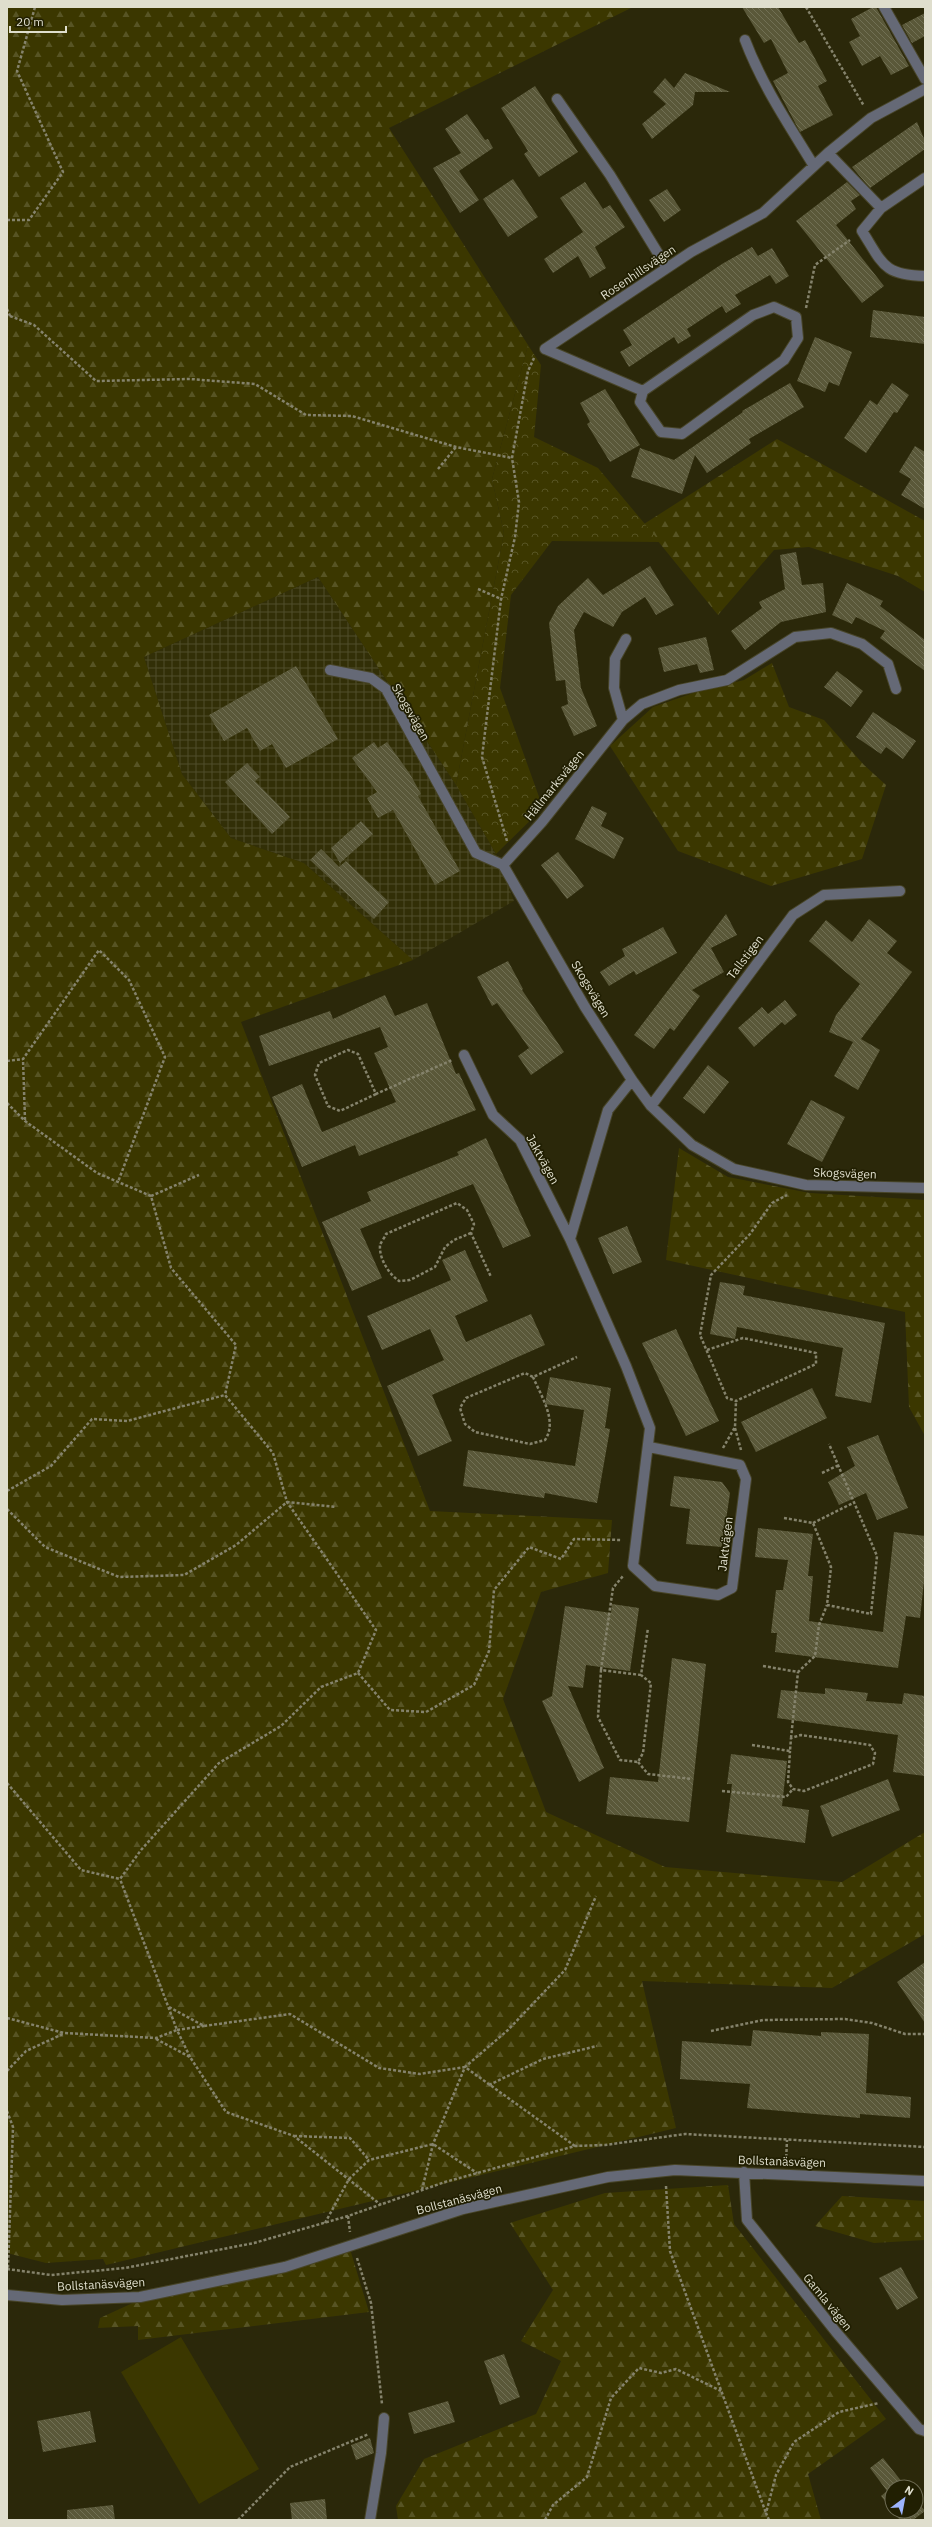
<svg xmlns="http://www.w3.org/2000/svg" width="932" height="2527" viewBox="0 0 932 2527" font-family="'IBM Plex Sans',sans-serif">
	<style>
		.industrial { fill: url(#industrial-grid) }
		.forest { fill: url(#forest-firs) }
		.park { fill: url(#park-crowns) }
		.pitch { fill: #3b3700 }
		.building { fill: url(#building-back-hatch) }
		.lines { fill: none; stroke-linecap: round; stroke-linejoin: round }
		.minor-casing { stroke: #484529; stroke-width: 12 }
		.path { stroke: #85836c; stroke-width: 2.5; stroke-dasharray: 3 2; stroke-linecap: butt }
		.minor { stroke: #656976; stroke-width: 10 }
		.labels { text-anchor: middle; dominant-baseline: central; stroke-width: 3.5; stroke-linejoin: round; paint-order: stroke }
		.street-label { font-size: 12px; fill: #dfdecd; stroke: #211f02 }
	</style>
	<defs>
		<pattern id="industrial-grid" width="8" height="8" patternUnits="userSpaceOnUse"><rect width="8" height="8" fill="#322f07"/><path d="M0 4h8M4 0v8" fill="none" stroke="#4f4d2a"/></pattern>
		<pattern id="forest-firs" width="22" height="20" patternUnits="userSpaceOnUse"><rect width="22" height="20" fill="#3b3700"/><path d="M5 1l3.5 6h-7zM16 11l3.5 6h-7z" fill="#575424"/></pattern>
		<pattern id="park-crowns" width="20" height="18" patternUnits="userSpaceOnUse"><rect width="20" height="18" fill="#3b3700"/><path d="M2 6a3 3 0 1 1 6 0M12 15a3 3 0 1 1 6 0" fill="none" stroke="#575424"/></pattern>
		<pattern id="building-back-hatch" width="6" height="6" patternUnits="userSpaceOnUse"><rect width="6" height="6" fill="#5a5839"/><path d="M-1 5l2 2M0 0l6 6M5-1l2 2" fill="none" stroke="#717054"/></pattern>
	</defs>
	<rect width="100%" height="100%" fill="#2b280a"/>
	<path class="industrial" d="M 318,577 L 456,785 L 496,854 L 514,901 L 413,960 L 304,863 L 231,838 L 182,774 L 144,657 Z"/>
	<path class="forest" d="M 7,7 L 633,7 L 389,128 L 528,345 L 492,479 L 504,533 L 456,785 L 318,577 L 144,657 L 182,774 L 231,838 L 304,863 L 413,960 L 241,1022 L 430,1511 L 612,1520 L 608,1573 L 541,1592 L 503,1699 L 546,1812 L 665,1867 L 842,1882 L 925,1832 L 925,1934 L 832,1988 L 642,1981 L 676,2128 L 106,2265 L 103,2259 L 46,2263 L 7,2253 Z
		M 777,439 L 925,521 L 925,592 L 898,576 L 809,547 L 774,550 L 718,615 L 644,524 Z
		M 772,663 L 789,707 L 824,720 L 864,765 L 886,785 L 862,859 L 771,886 L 678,851 L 610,746 L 653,707 L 699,691 L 744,680 Z
		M 679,1148 L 728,1177 L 810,1193 L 925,1200 L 925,1436 L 909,1407 L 905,1312 L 666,1260 Z
		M 728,2185 L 734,2224 L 886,2419 L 808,2474 L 821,2520 L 398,2520 L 396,2506 L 424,2459 L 536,2414 L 561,2361 L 521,2341 L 553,2290 L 510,2223 L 605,2193 Z
		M 842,2196 L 925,2201 L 925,2240 L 874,2243 L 815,2226 Z
		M 350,2249 L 369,2312 L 138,2340 L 138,2326 L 98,2328 L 100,2318 L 137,2301 Z"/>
	<path class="park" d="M 528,345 L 541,365 L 534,437 L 598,468 L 660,542 L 552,541 L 511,595 L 500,688 L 543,808 L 496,854 L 456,785 L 504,533 L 492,479 Z"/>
	<path class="pitch" d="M 181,2337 L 259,2469 L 199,2504 L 121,2372 Z"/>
	<path class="building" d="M 742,7 L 778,7 L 799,43 L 805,40 L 827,81 L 818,86 L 833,115 L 800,132 L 773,81 L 788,73 L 771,39 L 764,43 Z
		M 873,7 L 876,7 L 909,66 L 891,75 L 880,56 L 862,66 L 849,42 L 860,36 L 851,19 Z
		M 925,13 L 925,36 L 912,43 L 902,25 Z
		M 685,73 L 730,92 L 695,92 L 693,105 L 652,139 L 642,124 L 666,104 L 653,92 L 665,78 L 674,88 Z
		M 535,86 L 578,152 L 539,177 L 524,154 L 528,151 L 501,108 Z
		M 467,114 L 485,140 L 488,139 L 493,148 L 459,171 L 479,200 L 460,213 L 433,168 L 461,153 L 445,129 Z
		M 917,122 L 925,141 L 925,149 L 870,188 L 852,167 Z
		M 513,179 L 538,217 L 508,237 L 483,199 Z
		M 585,182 L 603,209 L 610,205 L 625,227 L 595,247 L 606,268 L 590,278 L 578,256 L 553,273 L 544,259 L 583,232 L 560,198 Z
		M 847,182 L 860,195 L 851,201 L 856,209 L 836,225 L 884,286 L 862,303 L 796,221 Z
		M 667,189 L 681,210 L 664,222 L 649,200 Z
		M 752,247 L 758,256 L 772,248 L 789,276 L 776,284 L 770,275 L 735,295 L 741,304 L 726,313 L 722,306 L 687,329 L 691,336 L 678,344 L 674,337 L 629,367 L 620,352 L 632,345 L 623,330 L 722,264 Z
		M 873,310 L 925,317 L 925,344 L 870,337 Z
		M 815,337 L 852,352 L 839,386 L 829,382 L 825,392 L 797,381 Z
		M 790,383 L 804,407 L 749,439 L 751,443 L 707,473 L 695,455 L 682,494 L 631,477 L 640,448 L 674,460 L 743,412 L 742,411 Z
		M 892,383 L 909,395 L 897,413 L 894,412 L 866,453 L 844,438 L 870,400 L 877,405 Z
		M 605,389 L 640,445 L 610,462 L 587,424 L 590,422 L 580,403 Z
		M 915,446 L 925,452 L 925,509 L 901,495 L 911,479 L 899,472 Z
		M 796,552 L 802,585 L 823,583 L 826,612 L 781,622 L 745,650 L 731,631 L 762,608 L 759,602 L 785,589 L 780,555 Z
		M 650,566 L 674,605 L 656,615 L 645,597 L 622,612 L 613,627 L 584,612 L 574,630 L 581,688 L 597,726 L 574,736 L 561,707 L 568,704 L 565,680 L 556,681 L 549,623 L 558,606 L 588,578 L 603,595 Z
		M 847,583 L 883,601 L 880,606 L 925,640 L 925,671 L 880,638 L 885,631 L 856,617 L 852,624 L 832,615 Z
		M 706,637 L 714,670 L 700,673 L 697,664 L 664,672 L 658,648 Z
		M 296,666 L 338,739 L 286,768 L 272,744 L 260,751 L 247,728 L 224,741 L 209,715 Z
		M 837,671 L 863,691 L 851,707 L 824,687 Z
		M 873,712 L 916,741 L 903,759 L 886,747 L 881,754 L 856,737 Z
		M 374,742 L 378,748 L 387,742 L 410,774 L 421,794 L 418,796 L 460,871 L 435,885 L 393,810 L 378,818 L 367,798 L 377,792 L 352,758 Z
		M 247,763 L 260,777 L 255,781 L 290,817 L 272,834 L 225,782 Z
		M 592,806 L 607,813 L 601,826 L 624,838 L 614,859 L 575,839 Z
		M 361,821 L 373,834 L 340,863 L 331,848 Z
		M 321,849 L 339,867 L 346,861 L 389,902 L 374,919 L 310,860 Z
		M 558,852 L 584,886 L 567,899 L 541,865 Z
		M 726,914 L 737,935 L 711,948 L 724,972 L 692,990 L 700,996 L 674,1031 L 670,1028 L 654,1049 L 634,1035 Z
		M 869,919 L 897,941 L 887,953 L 912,972 L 861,1039 L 880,1050 L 858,1090 L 834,1076 L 853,1042 L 829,1032 L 836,1015 L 860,984 L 809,941 L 826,920 L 852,942 Z
		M 663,927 L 677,953 L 636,975 L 634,971 L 609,986 L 600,972 L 625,956 L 622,949 Z
		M 508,961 L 523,989 L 522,990 L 564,1052 L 531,1075 L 518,1056 L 529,1048 L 497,1003 L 492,1006 L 477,977 Z
		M 385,995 L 395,1016 L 427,1003 L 456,1074 L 459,1073 L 476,1110 L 359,1156 L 355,1145 L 302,1167 L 272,1097 L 302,1084 L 322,1132 L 396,1102 L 374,1053 L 388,1047 L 380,1027 L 269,1066 L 259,1036 L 330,1011 L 333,1019 Z
		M 785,1000 L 797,1015 L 785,1025 L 782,1022 L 754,1047 L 738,1028 L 762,1007 L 768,1014 Z
		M 708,1065 L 729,1082 L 704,1114 L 683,1098 Z
		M 811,1100 L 845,1117 L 822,1162 L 787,1144 Z
		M 486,1138 L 531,1236 L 503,1248 L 473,1184 L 360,1229 L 382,1278 L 352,1291 L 322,1222 L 371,1201 L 367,1192 L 459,1155 L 457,1152 Z
		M 627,1226 L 642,1262 L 613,1274 L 598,1238 Z
		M 465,1250 L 488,1301 L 455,1316 L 466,1342 L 531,1314 L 545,1345 L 432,1395 L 452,1441 L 418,1456 L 387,1386 L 444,1360 L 430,1329 L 382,1350 L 367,1316 L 451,1280 L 442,1260 Z
		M 720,1282 L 745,1286 L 743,1295 L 885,1323 L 871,1403 L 835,1396 L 843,1348 L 737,1327 L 735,1339 L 710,1334 Z
		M 676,1329 L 719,1421 L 686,1436 L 642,1343 Z
		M 550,1377 L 611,1388 L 605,1428 L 610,1429 L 597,1503 L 545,1493 L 544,1498 L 463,1486 L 468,1450 L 575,1466 L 584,1410 L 545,1404 Z
		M 812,1388 L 827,1418 L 756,1452 L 741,1422 Z
		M 878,1435 L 908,1508 L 877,1520 L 866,1493 L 839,1505 L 828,1482 L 855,1466 L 847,1447 Z
		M 674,1476 L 722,1482 L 730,1493 L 722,1547 L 686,1544 L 690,1509 L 670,1506 Z
		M 758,1528 L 813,1534 L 808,1576 L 813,1576 L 809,1621 L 883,1632 L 894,1532 L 925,1536 L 925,1572 L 920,1618 L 906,1616 L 898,1668 L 775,1652 L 777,1633 L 771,1633 L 776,1590 L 783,1590 L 788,1560 L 755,1557 Z
		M 612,1604 L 639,1608 L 630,1671 L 586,1665 L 583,1688 L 568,1686 L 604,1768 L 579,1782 L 542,1701 L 552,1696 L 565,1606 L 611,1613 Z
		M 672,1658 L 706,1664 L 689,1822 L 606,1814 L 610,1777 L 658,1782 Z
		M 825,1688 L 868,1693 L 866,1701 L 902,1704 L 904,1693 L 925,1696 L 925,1776 L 893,1772 L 898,1735 L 777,1718 L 781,1690 L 825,1694 Z
		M 731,1754 L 787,1761 L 782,1806 L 809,1810 L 805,1843 L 726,1832 L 732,1784 L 727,1784 Z
		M 888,1779 L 900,1810 L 832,1837 L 820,1806 Z
		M 925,1962 L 925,2023 L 897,1982 Z
		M 753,2030 L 821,2036 L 821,2032 L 869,2034 L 866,2093 L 911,2097 L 910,2118 L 860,2114 L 860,2118 L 747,2108 L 750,2084 L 680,2079 L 682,2041 L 751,2046 Z
		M 901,2267 L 918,2298 L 897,2310 L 879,2278 Z
		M 504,2354 L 520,2397 L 500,2405 L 484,2361 Z
		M 448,2401 L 455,2422 L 414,2434 L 408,2413 Z
		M 90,2411 L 96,2442 L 43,2452 L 37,2421 Z
		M 370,2438 L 374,2453 L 356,2460 L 351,2445 Z
		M 883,2458 L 906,2487 L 892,2487 L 892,2510 L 881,2496 L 887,2491 L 870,2468 Z
		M 325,2499 L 327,2520 L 292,2520 L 290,2503 Z
		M 916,2500 L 925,2511 L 913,2520 L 900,2520 L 893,2511 L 916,2511 Z
		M 113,2505 L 115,2520 L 67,2520 L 67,2510 Z"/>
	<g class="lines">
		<g class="minor-casing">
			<path id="minor" d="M 884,7 L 925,79
				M 745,40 C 762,85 789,125 814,166
				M 557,99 L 610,175 L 667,268
				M 828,153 L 881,208
				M 925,178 L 881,208 L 862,231 C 883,264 883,275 925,276
				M 774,307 L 796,317 L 798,338 L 784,360 L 682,434 L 661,432 L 640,402 L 643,391 L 753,315 Z
				M 545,349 L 691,252 L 763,213 L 828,153 L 871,118 L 925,89
				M 545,349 L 643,391
				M 330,670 L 371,678 L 386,689 L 476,853 L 503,865 L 585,1007 L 632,1080 L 651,1106 L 692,1145 L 734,1169 L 806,1185 L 925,1188
				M 623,720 L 614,688 L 615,659 L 626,639
				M 503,865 L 542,822 L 623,720 L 642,704 L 679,690 L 727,680 L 795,637 L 831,633 L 862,644 L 888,664 L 896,689
				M 464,1055 L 493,1115 L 520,1140 L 570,1239
				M 632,1080 L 608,1110 L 570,1239 L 626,1366 L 650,1428 L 633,1566 L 655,1586 L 718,1595 L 732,1588 L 746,1479 L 740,1465 L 649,1447
				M 651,1106 L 793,915 L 824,895 L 900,891
				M 744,2172 L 747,2220 L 836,2332 L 919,2429 L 925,2431
				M 7,2295 L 62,2300 L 140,2297 L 285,2267 L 463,2209 L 608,2177 L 675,2170 L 925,2181
				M 370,2520 L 381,2453 L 384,2418"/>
		</g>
		<path class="path" d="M 806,7 L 864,106
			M 7,220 L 29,220 L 63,172 L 17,71 L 35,7
			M 806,308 L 815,265 L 850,240
			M 7,309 L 10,316 L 7,317
			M 10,316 L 34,325 L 96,381 L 190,379 L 255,384 L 306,415 L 352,416 L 456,447 L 512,458
			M 438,469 L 456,447
			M 478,589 L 501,599
			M 507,841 L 482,757 L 501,599 L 515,537 L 519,502 L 512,458 L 528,371 L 534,358
			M 7,1061 L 23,1059
			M 376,1094 L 340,1111 L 328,1106 L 315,1075 L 319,1063 L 348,1050 L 358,1054 L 376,1094 L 452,1060
			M 7,1103 L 25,1121 L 97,1173 L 151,1196 L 171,1268 L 236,1345 L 225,1395 L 273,1453 L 287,1502 L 376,1630 L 358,1673 L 321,1687 L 281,1726 L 219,1763 L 141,1850 L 120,1879
			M 25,1120 L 23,1059 L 99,950 L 129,980 L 165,1057 L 118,1182
			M 151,1196 L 199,1175
			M 471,1233 L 454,1240 L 445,1247 L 435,1267 L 410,1280 L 399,1281 C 389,1274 379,1259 380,1245 C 381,1242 385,1237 386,1234 L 457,1203 L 467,1210 L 474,1224 L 471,1233 L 491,1277
			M 707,1350 L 743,1338 L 816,1353 L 816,1364 L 736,1401 L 727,1398 L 700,1335 L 711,1275 L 750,1234 L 772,1203 L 787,1195
			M 533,1377 C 541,1396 558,1421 545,1440 L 530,1444 L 475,1432 L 465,1424 L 460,1408 L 466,1398 L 525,1373 L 533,1377 L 577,1357
			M 735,1428 L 741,1450
			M 723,1448 L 735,1427 L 736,1401
			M 822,1473 L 839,1465
			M 7,1491 L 51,1466 L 92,1419 L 127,1421 L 225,1395
			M 7,1509 L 45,1547 L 119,1577 L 184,1575 L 236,1545 L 287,1502 L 336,1507
			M 784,1518 L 813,1523 L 831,1567 L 827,1605 L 871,1614 L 877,1556 L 829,1444
			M 813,1523 L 855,1502
			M 763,1666 L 798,1672 L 815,1656 L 819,1625 L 827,1605
			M 601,1670 L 613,1588 L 623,1576
			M 358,1673 L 390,1710 L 426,1712 L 474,1685 L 489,1651 L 494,1590 L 529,1547 L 561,1559 L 574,1539 L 622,1540
			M 641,1675 L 601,1670 L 598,1717 L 620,1760 L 638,1762 L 643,1753 L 651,1683 L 641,1675 L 648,1628
			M 791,1738 L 798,1672
			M 752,1745 L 790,1751 L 791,1738 L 801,1735 L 870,1745 L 875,1753 L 873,1764 L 804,1791 L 793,1789 L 788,1782 L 790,1751
			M 638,1762 L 648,1774 L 692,1779
			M 7,1783 L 81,1870 L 120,1879
			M 722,1791 L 786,1797 L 793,1789
			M 169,2007 L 204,2026 L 290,2014 L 379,2068 L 420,2074 L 465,2067 L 575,2146
			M 7,2018 L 64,2033 L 156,2038 L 177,2030 L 120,1879
			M 711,2031 L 763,2020 L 845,2019 L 872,2023 L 905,2034 L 925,2034
			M 156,2039 L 190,2057 L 226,2112 L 294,2136 L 381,2205
			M 190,2057 L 177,2030 L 204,2026
			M 7,2071 L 26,2051 L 63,2034
			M 489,2085 L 543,2059 L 597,2046
			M 7,2111 L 13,2127 L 8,2269
			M 294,2136 L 350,2138 L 369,2160
			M 786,2162 L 787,2140
			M 666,2186 L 670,2251 L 766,2513
			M 422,2190 L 433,2144 L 465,2067 L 508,2030 L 565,1970 L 596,1896
			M 348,2216 L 350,2232
			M 325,2223 L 349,2179 L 369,2160 L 433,2144 L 477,2173
			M 357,2258 L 371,2303 L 382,2404
			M 7,2269 L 51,2275 L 125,2268 L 254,2243 L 348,2216 L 445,2182 L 575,2146 L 605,2145 L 685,2134 L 925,2147
			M 238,2520 L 290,2467 L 369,2434
			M 545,2520 L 553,2505 L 587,2477 L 611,2398 L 639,2368 L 661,2373 L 676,2369 L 721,2391
			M 769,2520 L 766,2513 L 776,2475 L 794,2442 L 839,2412 L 879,2403"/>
		<use href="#minor" class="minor"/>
	</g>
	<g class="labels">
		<g class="street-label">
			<text transform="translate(638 272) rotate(-34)">Rosenhillsvägen</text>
			<text transform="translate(411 712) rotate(60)">Skogsvägen</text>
			<text transform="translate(554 785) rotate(-51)">Hällmarksvägen</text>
			<text transform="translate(745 957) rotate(-53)">Tallstigen</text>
			<text transform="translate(591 989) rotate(59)">Skogsvägen</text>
			<text transform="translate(543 1159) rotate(61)">Jaktvägen</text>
			<text transform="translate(845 1173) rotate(2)">Skogsvägen</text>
			<text transform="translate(725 1544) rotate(-83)">Jaktvägen</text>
			<text transform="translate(782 2161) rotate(2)">Bollstanäsvägen</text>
			<text transform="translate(459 2199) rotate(-15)">Bollstanäsvägen</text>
			<text transform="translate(101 2284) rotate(-3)">Bollstanäsvägen</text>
			<text transform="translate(828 2302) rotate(51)">Gamla vägen</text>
		</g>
	</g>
	<rect width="932" height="2527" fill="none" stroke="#dfdecd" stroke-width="16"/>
	<g transform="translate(904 2499) rotate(32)"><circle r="19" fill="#211f02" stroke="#6d6b53"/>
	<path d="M0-3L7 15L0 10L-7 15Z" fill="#9db4fd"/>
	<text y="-6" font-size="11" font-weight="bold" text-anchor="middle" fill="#dfdecd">N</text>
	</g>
	<path d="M10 26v6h56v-6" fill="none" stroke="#dfdecd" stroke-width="2"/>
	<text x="16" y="26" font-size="12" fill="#dfdecd" stroke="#211f02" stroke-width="3" paint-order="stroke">20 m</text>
</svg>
